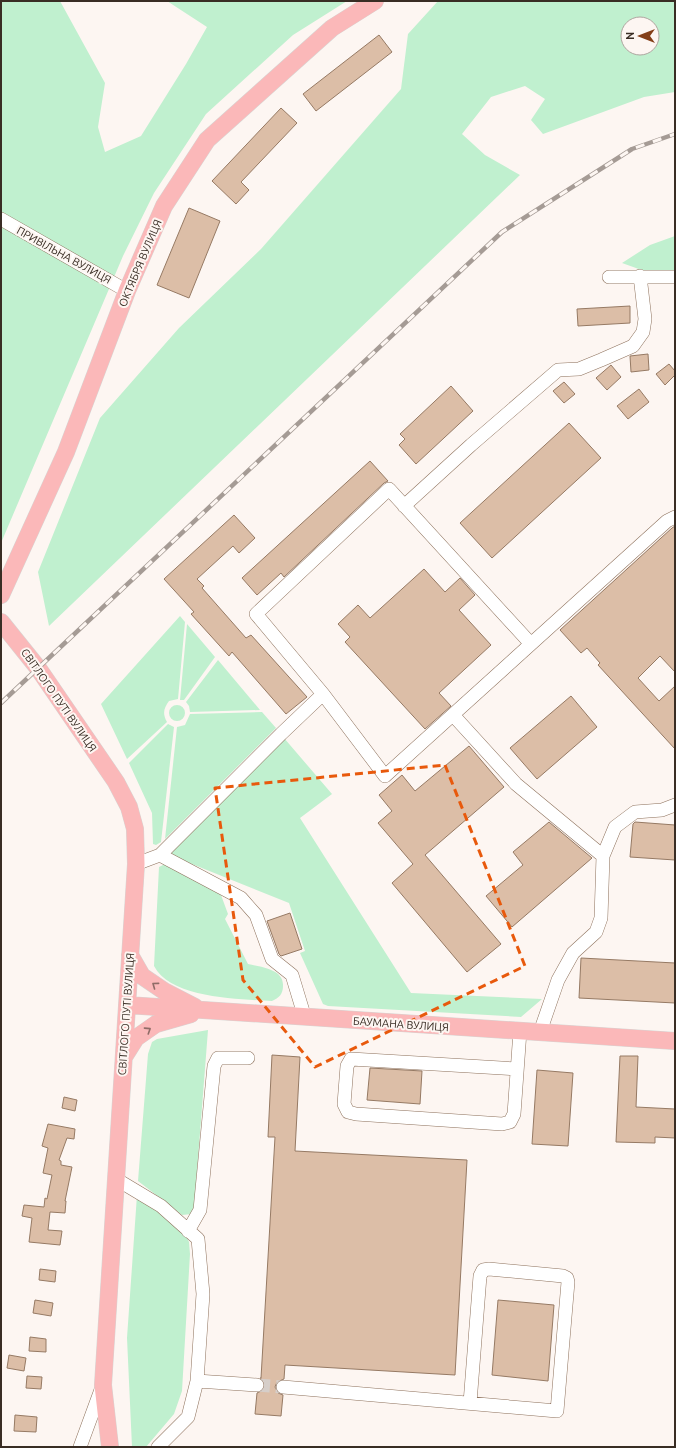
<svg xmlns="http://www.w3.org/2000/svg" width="676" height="1448" viewBox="0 0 676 1448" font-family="Ubuntu,sans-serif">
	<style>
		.green { fill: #c0f0cf; fill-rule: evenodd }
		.building { fill: #dcbea7; stroke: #967a64 }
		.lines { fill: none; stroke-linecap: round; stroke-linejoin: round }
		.minor-tunnel { stroke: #d6cec9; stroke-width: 13; stroke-dasharray: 13 6; stroke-linecap: butt }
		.minor-casing { stroke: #8e725d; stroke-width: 14 }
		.major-casing { stroke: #d7d5d3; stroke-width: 18 }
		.minor { stroke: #fff; stroke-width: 13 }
		.major { stroke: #fbb8b9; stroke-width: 17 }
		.rail-casing { stroke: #a59b95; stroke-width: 4.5 }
		.rail { stroke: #fdf6f2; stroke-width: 3; stroke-dasharray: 9; stroke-linecap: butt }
		.oneway { stroke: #906c67 }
		.marked { fill: none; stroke: #e8590c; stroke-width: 3; stroke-dasharray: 8 5; stroke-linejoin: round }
		.labels { text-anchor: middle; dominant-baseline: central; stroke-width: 4; stroke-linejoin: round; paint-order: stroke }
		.street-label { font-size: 11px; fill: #392d24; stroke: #fdf6f2 }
	</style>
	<rect width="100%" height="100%" fill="#fdf6f2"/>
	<path class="green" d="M 1,1 L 60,1 L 105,83 L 98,127 L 105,152 L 141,136 L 186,64 L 207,27 L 167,1 L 347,1 L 293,35 L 206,114 L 154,193 L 123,256 L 1,543 Z
		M 438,1 L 675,1 L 675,92 L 644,97 L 543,134 L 531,120 L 545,99 L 525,86 L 491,97 L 462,134 L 485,155 L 520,175 L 49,626 L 38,572 L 100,418 L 179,328 L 261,249 L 401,89 L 408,34 ZM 628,24 L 652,24 L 652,48 L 628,48 Z
		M 675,236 L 675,282 L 622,263 L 650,245 Z
		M 180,616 L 185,622 L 178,699 L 169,701 C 164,708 162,713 167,722 L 127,759 L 101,704 Z
		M 187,624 L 215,657 L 184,700 L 180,700 Z
		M 218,660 L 260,710 L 190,712 L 189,706 L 186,702 Z
		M169 713a8 8 0 1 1 16 0a8 8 0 1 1-16 0Z
		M 262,712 L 276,728 L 165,839 L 177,727 L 185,725 L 190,714 Z
		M 168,724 L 174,727 L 161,842 L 156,845 L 153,844 L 152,813 L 129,763 Z
		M 284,738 L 332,794 L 300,818 L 411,993 L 542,999 L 521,1017 L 328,1006 L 323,1004 L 300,953 L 305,951 L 289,903 L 167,854 Z
		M 165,864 L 172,866 L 221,895 L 228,914 L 225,919 L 248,964 C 261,967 284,969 283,986 C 283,994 279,998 272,1001 C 241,999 171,999 154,966 L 159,867 Z
		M 208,1030 L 194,1210 L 192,1214 L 182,1215 L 138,1181 L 148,1054 L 152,1042 L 157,1039 Z
		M 137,1195 L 185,1234 L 189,1242 L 190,1254 L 182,1391 L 174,1414 L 146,1447 L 132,1447 L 127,1338 Z"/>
	<path class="building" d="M 379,35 L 392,52 L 316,111 L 303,94 Z
		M 281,108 L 297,123 L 241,182 L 249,190 L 236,204 L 212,181 Z
		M 189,208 L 220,221 L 189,298 L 157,285 Z
		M 630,306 L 630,323 L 578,326 L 577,309 Z
		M 648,354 L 649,370 L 631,372 L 630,356 Z
		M 669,364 L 675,371 L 675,375 L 665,385 L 656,374 Z
		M 611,365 L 621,377 L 607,390 L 596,378 Z
		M 564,382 L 575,394 L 564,403 L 553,391 Z
		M 451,386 L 473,411 L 416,464 L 399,445 L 405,439 L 400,434 Z
		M 639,389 L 649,402 L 628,419 L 617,406 Z
		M 569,423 L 601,458 L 492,558 L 460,523 Z
		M 370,461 L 388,481 L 384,483 L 284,577 L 281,573 L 257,595 L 242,578 Z
		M 234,515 L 255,538 L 239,553 L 233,546 L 197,579 L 204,586 L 202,588 L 246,638 L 251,635 L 307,697 L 286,714 L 232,652 L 229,656 L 191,614 L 194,612 L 164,579 Z
		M 675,526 L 675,672 L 660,656 L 638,678 L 659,701 L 675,686 L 675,749 L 598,665 L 600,663 L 587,648 L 581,653 L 560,630 L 672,528 Z
		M 424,569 L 445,592 L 460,578 L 475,595 L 459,610 L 491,645 L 439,693 L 451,706 L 425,729 L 345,642 L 350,637 L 338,624 L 358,605 L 370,618 Z
		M 571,696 L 597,727 L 537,779 L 510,748 Z
		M 469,746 L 504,787 L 425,855 L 501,944 L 467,972 L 392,883 L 413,864 L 378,823 L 392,811 L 379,795 L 402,775 L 415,791 Z
		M 549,822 L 592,858 L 512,927 L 486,896 L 523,865 L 513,852 Z
		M 635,822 L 675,825 L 675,860 L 630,857 L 633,824 Z
		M 290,913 L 302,949 L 281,956 L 279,954 L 267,921 Z
		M 581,958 L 675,963 L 675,1003 L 579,998 Z
		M 272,1055 L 300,1057 L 295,1151 L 467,1160 L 455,1375 L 285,1365 L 284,1379 L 277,1382 L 275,1387 L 278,1393 L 283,1395 L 281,1416 L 255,1414 L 257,1393 L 263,1390 L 265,1385 L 264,1381 L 260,1378 L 261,1378 L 275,1137 L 268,1137 Z
		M 620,1056 L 638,1056 L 636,1107 L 675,1109 L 675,1138 L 655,1137 L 655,1143 L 616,1142 Z
		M 370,1068 L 422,1071 L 420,1104 L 367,1100 Z
		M 537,1070 L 573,1073 L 568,1146 L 532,1144 Z
		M 64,1097 L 77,1100 L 75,1111 L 62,1108 Z
		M 48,1124 L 75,1129 L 74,1139 L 67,1138 L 59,1160 L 61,1161 L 61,1165 L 72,1167 L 65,1201 L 66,1201 L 65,1213 L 50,1212 L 48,1230 L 62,1231 L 60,1245 L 29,1242 L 32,1218 L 22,1216 L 24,1205 L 44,1207 L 45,1198 L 47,1199 L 52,1175 L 43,1173 L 48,1148 L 42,1146 Z
		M 40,1269 L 56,1271 L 55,1282 L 39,1280 Z
		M 35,1300 L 53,1303 L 51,1316 L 33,1313 Z
		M 498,1300 L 554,1305 L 548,1381 L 492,1375 Z
		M 30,1337 L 46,1339 L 46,1352 L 29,1351 Z
		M 9,1355 L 26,1358 L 24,1371 L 7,1368 Z
		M 27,1376 L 42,1377 L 41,1389 L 26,1388 Z
		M 15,1415 L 37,1417 L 36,1432 L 14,1431 Z"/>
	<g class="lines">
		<path class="minor-tunnel" d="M 257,1385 L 283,1387"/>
		<g class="minor-casing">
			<path id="minor" d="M 1,219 L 127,291
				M 609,277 L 675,277
				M 404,506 L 471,445 L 558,370 L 579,369 L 601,360 L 633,346 L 643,332 L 645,319 L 640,276
				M 323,694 L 256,614 L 389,489 L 531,644
				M 453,715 L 516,784 L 603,856
				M 160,855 L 281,734 L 323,694 L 385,776 L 667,521 L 675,517
				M 136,864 L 160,855 L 241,898 L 256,915 L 272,959 L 292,975 L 305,1018
				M 540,1032 L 558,980 L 573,953 L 596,932 L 601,918 L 603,856 L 615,827 L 635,812 L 662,810 L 675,805
				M 517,1069 L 351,1059 L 347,1066 L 344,1104 L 348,1112 L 356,1114 L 502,1124 L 510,1122 L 514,1114 L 520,1031
				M 116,1179 L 161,1206 L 198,1239 L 203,1294 L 197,1381 L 188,1417 L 158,1447
				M 188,1231 L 200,1210 L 214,1066 L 218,1058 L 248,1058
				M 197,1381 L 257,1385
				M 283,1387 L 557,1411 L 568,1282 L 567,1278 L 563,1276 L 489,1269 L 483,1270 L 480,1276 L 470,1403
				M 80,1447 L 102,1387"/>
		</g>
		<g class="major-casing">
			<path id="major" d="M 1,595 L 66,452 L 127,291 L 164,206 L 207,140 L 332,28 L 375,1
				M 1,622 L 38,668 L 116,782 L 129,807 L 135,829 L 136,864 L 103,1385 L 110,1447
				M 130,955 L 142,976 L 164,991 L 195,1007
				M 127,1005 L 675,1041
				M 124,1057 L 136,1038 L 156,1024 L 191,1014"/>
		</g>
		<use href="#minor" class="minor"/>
		<use href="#major" class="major"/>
		<g class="rail-casing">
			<path id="rail" d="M 1,703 L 502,232 L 632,149 L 675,134"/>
		</g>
		<use href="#rail" class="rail"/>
	</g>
	<defs><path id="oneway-chevron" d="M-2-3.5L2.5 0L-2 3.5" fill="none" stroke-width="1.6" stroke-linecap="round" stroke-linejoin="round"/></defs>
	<g class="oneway">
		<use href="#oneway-chevron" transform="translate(155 985) rotate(-144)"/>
		<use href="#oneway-chevron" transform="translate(148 1030) rotate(-33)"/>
	</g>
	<path class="marked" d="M 445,765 L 525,966 L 315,1067 L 243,980 L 215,788 Z"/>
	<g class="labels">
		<g class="street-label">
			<text transform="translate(64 255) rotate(29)">ПРИВІЛЬНА ВУЛИЦЯ</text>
			<text transform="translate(140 263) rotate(-67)">ОКТЯБРЯ ВУЛИЦЯ</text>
			<text transform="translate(59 700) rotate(55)">СВІТЛОГО ПУТІ ВУЛИЦЯ</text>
			<text transform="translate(126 1014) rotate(-86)">СВІТЛОГО ПУТІ ВУЛИЦЯ</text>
			<text transform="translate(401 1024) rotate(4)">БАУМАНА ВУЛИЦЯ</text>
		</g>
	</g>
	<rect width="676" height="1448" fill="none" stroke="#392d24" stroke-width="4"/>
	<g transform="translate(640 36) rotate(270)"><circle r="19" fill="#fdf6f2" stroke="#afa6a0"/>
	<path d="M0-3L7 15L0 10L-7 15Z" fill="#843f18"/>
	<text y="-6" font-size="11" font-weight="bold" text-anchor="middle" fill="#392d24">N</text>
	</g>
</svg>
